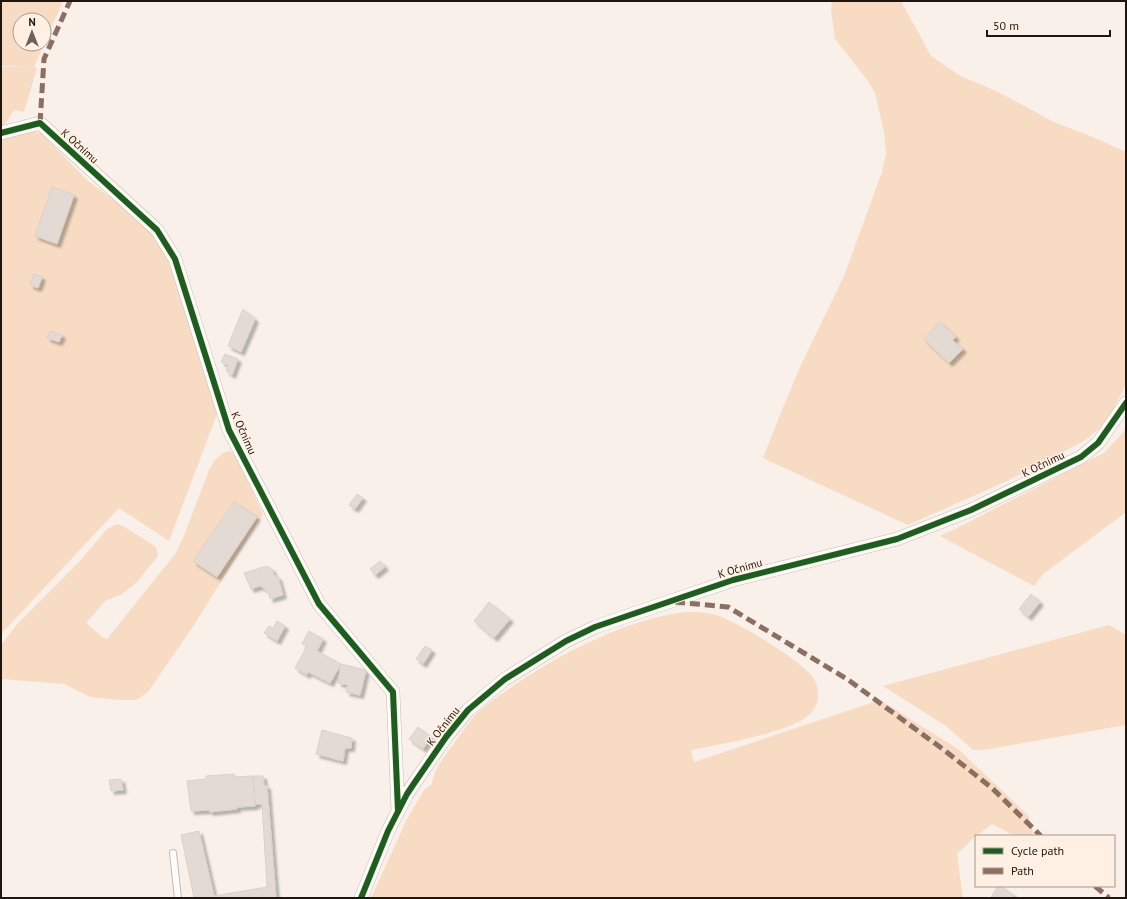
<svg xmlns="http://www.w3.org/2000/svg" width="1127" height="899" viewBox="0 0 1127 899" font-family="'PT Sans',sans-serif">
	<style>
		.green { fill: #f7dbc2; fill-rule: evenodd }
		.building { fill: #e3dad3; stroke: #dad2ca; filter: url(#shadow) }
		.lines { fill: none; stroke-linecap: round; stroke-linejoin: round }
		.service-casing { stroke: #c3bbb4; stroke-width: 8 }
		.minor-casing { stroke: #c3bbb4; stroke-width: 14 }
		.service { stroke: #fefdfc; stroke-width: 6 }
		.minor { stroke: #fefdfc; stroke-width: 13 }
		.quiet { stroke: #8d6e63; stroke-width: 5; stroke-dasharray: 10 5; stroke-linecap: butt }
		.cycleway-casing { stroke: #fff0e3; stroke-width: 8 }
		.cycleway { stroke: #1b5e20; stroke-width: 6 }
		.labels { text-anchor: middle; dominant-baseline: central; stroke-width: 3; stroke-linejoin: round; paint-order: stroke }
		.street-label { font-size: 11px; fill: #1f170f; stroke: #fff0e3 }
	</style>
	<defs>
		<filter id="shadow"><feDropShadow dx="3.5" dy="3.5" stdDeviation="1" flood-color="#0004"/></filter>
	</defs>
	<rect width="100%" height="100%" fill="#f9f1e9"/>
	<path class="green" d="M 1,1 L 63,1 L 34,67 L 37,68 L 24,112 L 14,110 L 5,124 L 1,127 L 1,67 L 32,67 L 1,66 ZM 20,20 L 44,20 L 44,44 L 20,44 Z
		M 832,1 L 901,1 L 931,56 L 959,75 L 998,92 L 1056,123 L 1093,137 L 1126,152 L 1126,384 L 1109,418 L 1099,429 L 1082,442 L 1009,480 L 908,525 L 763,458 L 779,417 L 801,365 L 844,276 L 882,172 L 886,154 L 884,132 L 875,93 L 868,81 L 835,39 L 831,10 Z
		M 28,130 L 41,133 L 87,180 L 147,225 L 167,255 L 187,310 L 217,414 L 169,541 L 119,508 L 1,634 L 1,140 L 6,136 Z
		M 1126,429 L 1126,512 L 1043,574 L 1034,586 L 940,536 L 953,530 L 1104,453 Z
		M 229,451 L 234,453 L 263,514 L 194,625 L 148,692 L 136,700 L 119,700 L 90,697 L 64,684 L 1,679 L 1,645 L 18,623 L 80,561 L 107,529 L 117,524 L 125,527 L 156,547 L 158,556 L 137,582 L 122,594 L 105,601 L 86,623 L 102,637 L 107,639 L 176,553 L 185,533 L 209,470 L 215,460 L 223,453 Z
		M 686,612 C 696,612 709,612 719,616 C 740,624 803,661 814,679 C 821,690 819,707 809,715 C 789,733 719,744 691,750 L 694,762 L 880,700 L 958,749 L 1028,815 L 1034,836 L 1015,836 L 992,824 L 976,836 L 957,854 L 963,898 L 371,898 L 406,821 L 424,790 L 432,784 C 433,771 442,760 450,749 C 458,738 466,726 475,715 C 484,706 496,698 506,691 C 554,657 627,618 686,612 Z
		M 1109,625 L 1126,635 L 1126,725 L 983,750 L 973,750 L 946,726 L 883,686 Z"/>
	<path class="building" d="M 52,187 L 74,195 L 57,244 L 35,236 Z
		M 34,274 L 42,277 L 38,288 L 30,285 Z
		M 243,309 L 255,319 L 241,352 L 228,346 Z
		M 939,322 L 956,337 L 952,340 L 963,349 L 949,363 L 924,339 Z
		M 50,331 L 62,335 L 59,342 L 47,338 Z
		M 225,354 L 238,359 L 232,375 L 226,371 L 228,365 L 221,362 Z
		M 357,494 L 363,498 L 355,509 L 349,505 Z
		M 234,502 L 257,517 L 217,577 L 193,561 Z
		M 380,561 L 385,567 L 375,575 L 370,569 Z
		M 267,566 L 272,569 L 274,575 L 278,577 L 283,595 L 270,599 L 269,593 L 266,591 L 265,589 L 260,586 L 251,589 L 244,573 Z
		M 1031,594 L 1040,602 L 1028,617 L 1019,609 Z
		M 489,602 L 510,619 L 494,638 L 474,621 Z
		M 277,621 L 285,626 L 277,641 L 264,633 L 269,626 L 273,628 Z
		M 309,631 L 323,639 L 317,651 L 341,664 L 330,683 L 308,672 L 307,675 L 295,668 L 307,646 L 302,644 Z
		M 425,646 L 432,650 L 423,664 L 416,659 Z
		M 341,664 L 366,670 L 360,695 L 346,692 L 348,685 L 338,683 Z
		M 418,727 L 431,737 L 423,749 L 409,739 Z
		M 322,730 L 352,738 L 351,748 L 345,748 L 343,761 L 316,754 Z
		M 234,774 L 234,777 L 253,776 L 255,806 L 237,807 L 237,809 L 210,812 L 209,810 L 191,811 L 187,781 L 206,779 L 206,776 Z
		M 253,776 L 263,776 L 264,785 L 267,786 L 276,898 L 194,898 L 181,835 L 199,831 L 214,896 L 267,887 L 262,804 L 255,804 Z
		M 121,779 L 123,790 L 111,791 L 109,780 Z
		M 998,886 L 1000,886 L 1014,895 L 1013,898 L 991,897 Z"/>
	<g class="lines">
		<g class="service-casing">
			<path id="service" d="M 173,853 L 178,898"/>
		</g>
		<g class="minor-casing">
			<path id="minor" d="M 1,133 L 40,123 L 157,230 L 175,259 L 229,430 L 319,604 L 393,692 L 398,811
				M 361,898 L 388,831 L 407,794 L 415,782 L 446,737 L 468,710 L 505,679 L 566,641 L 595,627 L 633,614 L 733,580 L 897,539 L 971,510 L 1081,457 L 1098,443 L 1126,403"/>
		</g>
		<use href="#service" class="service"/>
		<use href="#minor" class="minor"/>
		<path class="quiet" d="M 40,123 L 44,59 L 70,1
			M 675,602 L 728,607 L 847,679 L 944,750 L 992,788 L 1041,836
			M 1095,886 L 1109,898"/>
		<g class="cycleway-casing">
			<path id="cycleway" d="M 1,133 L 40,123 L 157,230 L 175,259 L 229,430 L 319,604 L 393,692 L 398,811
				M 361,898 L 388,831 L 407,794 L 415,782 L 446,737 L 468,710 L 505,679 L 566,641 L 595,627 L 633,614 L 733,580 L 897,539 L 971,510 L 1081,457 L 1098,443 L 1126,403"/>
		</g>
		<use href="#cycleway" class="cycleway"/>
	</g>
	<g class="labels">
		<g class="street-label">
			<text transform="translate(80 146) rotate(42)">K Očnímu</text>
			<text transform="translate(244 433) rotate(66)">K Očnímu</text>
			<text transform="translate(1043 464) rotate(-26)">K Očnímu</text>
			<text transform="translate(740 568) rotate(-16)">K Očnímu</text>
			<text transform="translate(443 726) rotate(-52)">K Očnímu</text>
		</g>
	</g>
	<rect width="1127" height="899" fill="none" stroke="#1f170f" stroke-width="4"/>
	<rect x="975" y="835" width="140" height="52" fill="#fff0e3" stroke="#a5998e"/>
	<rect x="983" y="848" width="20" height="6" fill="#1b5e20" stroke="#a5998e"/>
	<text x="1011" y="855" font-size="12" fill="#1f170f">Cycle path</text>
	<rect x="983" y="868" width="20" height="6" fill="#8d6e63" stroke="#a5998e"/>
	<text x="1011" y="875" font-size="12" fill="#1f170f">Path</text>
	<g transform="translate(32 32)"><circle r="19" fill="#fff0e3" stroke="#a5998e"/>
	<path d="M0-3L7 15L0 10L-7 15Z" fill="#6b635b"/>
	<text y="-6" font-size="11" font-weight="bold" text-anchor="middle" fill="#1f170f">N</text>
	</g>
	<path d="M987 30v6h123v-6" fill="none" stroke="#1f170f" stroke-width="2"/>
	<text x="993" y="30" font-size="12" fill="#1f170f" stroke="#fff0e3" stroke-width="3" paint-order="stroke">50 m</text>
</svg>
